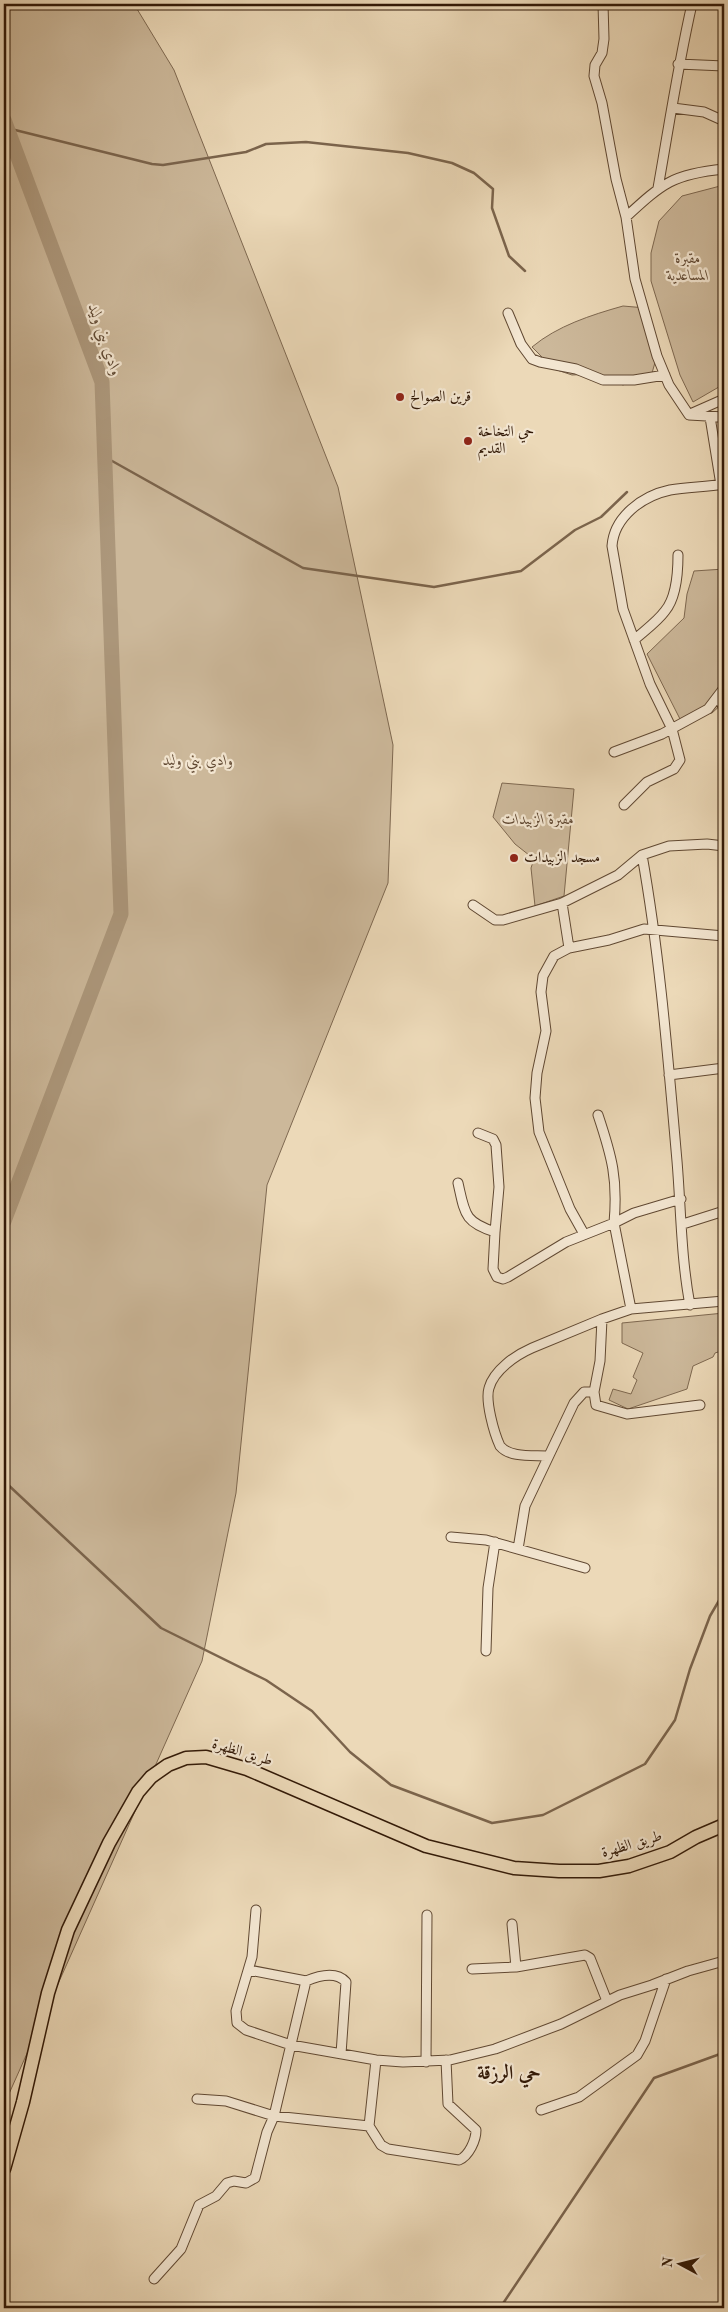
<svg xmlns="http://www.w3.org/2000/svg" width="728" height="2312" viewBox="0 0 728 2312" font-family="'Old Standard TT',Amiri,serif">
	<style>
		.green { fill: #ccb89a; stroke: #7e6850 }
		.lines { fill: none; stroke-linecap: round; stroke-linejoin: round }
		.stream { stroke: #7b644c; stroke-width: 2.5 }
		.river { stroke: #ac977b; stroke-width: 15 }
		.street-casing { stroke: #604832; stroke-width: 11 }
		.primary-casing { stroke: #311806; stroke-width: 15 }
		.street { stroke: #f3e6d1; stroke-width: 9 }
		.primary { stroke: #ecd9b8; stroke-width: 12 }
		.poi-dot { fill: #8f2418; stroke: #f3e6d1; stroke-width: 2 }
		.labels { text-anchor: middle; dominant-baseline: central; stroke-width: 4.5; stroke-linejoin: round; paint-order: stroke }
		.park-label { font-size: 15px; font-style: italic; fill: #604832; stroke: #f3e6d1 }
		.poi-label { font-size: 15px; fill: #311806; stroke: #f3e6d1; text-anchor: start }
		.street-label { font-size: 15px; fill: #311806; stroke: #f3e6d1 }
		.water-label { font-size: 16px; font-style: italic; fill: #624b35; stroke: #f3e6d1 }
		.district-label { font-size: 20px; font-weight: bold; fill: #311806; stroke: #f3e6d1 }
	</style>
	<rect width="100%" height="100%" fill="#ecd9b8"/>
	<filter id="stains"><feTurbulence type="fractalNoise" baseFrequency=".004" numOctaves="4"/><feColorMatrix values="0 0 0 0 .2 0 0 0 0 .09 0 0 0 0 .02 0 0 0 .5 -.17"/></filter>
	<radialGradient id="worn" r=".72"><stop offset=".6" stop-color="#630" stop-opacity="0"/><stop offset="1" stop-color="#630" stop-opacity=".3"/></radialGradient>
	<path class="green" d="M 4,4 L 134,4 L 174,70 L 338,487 L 393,745 L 388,883 L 267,1185 L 236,1493 L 202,1661 L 4,2105 Z
		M 724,185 L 724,384 L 693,402 L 680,375 L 651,281 L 651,253 L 659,221 L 682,196 Z
		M 623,306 L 646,308 L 658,352 L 652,373 L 623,385 L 592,374 L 572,375 L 554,369 L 532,347 C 557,326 591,315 623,306 Z
		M 724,569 L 724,702 L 712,713 L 680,719 L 647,654 L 684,618 L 687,594 L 694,571 Z
		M 502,783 L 574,789 L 564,896 L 535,906 L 531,868 L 534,859 L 515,844 L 493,817 Z
		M 724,1313 L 724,1350 L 715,1353 L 713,1357 L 693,1366 L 687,1389 L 628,1409 L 609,1400 L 613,1389 L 631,1394 L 637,1380 L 633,1377 L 643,1353 L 622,1343 L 622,1323 Z"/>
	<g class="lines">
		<path class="stream" d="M 7,128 L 152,164 L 163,165 L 246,152 L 266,144 L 306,142 L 408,153 L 452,163 L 474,173 L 493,189 L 492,208 L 509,256 L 525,271
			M 105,457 L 303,568 L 434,587 L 521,571 L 575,530 L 601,517 L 627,492
			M 4,1481 L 161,1628 L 266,1680 L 312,1711 L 350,1752 L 391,1785 L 492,1823 L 543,1815 L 645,1764 L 675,1720 L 690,1669 L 710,1616 L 724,1592
			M 500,2308 L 654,2078 L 720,2054 L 724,2055"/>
		<path class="river" d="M 4,120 L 102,382 L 121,914 L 4,1221"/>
		<g class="street-casing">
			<path id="street" d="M 603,4 L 604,39 L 602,53 L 595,65 L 594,76 L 602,103 L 616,179 L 626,217 L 635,279 L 657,356 L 669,385 L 689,415 L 724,417
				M 678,64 L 724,66
				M 673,108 L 704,112 L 724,121
				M 658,188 C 669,126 678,65 692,4
				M 626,217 C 663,183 673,174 724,169
				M 508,313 L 521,344 L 532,359 L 540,362 L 576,369 L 603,380 L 634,380 L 665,375
				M 690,414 L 724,399
				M 710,417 L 721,485
				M 634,640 C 644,631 657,622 665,611 C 676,598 678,572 678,555
				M 718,697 L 724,708
				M 614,752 L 662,734 L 708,709 L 724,688
				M 624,805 L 647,782 L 674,769 L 680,760 L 672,729 L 650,684 L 623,609 L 612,546 C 614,517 642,496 670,490 C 688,487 706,487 724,484
				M 642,855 C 660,956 668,1059 677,1161 C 681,1209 681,1258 690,1305
				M 562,903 L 569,948
				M 473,905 L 495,920 L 503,920 L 562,903 L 618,875 L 642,855 L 669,846 L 707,844 L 724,846
				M 669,1075 L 724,1068
				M 598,1115 C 612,1157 618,1179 614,1223
				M 478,1133 L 493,1139 L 496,1145 L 499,1187 L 495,1232
				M 458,1183 C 465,1214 464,1222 495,1232 L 493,1269 L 497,1277 L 503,1279 L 508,1277 L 566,1242 L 614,1223 L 631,1309
				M 614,1223 L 634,1213 L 681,1199
				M 683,1224 L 724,1211
				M 584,1234 L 570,1209 L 539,1132 L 535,1098 L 537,1073 L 546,1031 L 541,992 L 543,976 L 554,956 L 569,948 L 609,940 L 644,929 L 724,936
				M 602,1319 L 600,1361 L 594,1392 L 596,1405 L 627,1414 L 700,1405
				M 548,1456 C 533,1455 510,1458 500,1446 C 494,1433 485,1401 489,1388 C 494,1370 516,1355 532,1348 L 602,1319 L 631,1309 L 724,1301
				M 451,1537 L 486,1540 L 585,1568
				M 518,1549 L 525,1506 L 574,1403 L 584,1392 L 594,1392
				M 486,1651 L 488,1588 L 495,1542
				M 256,1910 L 252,1957 L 236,2011 L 237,2023 L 246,2030 L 291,2045 L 376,2060 L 403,2062 L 450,2060 L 495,2049 L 561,2024 L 620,1995 L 652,1985 L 688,1971 L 724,1961
				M 512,1924 L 516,1967
				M 472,1969 L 516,1967 L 585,1955 L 590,1958 L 607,2001
				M 249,1970 L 306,1981
				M 426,2062 L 427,1915
				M 197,2099 L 226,2101 L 274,2116 L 369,2126 L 381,2145 L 388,2149 L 459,2160 C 469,2156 476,2140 476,2130 L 448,2104 L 446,2060
				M 541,2110 L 579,2097 L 637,2055 L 645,2041 L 666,1979
				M 369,2126 L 376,2060
				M 154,2279 L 181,2249 L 199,2205 L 216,2196 L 227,2183 L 234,2181 L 246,2183 L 255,2178 L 267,2132 L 274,2116 L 306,1981 C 318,1976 336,1971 346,1982 L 341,2054"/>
		</g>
		<g class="primary-casing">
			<path id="primary" d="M 4,2169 L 23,2102 L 48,1993 L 68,1930 L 109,1843 L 138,1792 L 151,1777 L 168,1765 L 186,1758 L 206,1757 L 247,1769 L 426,1846 L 514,1868 L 559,1871 L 599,1871 L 629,1866 L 670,1852 L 696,1837 L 724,1825"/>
		</g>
		<use href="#street" class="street"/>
		<use href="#primary" class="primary"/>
	</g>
	<g class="poi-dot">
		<circle cx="400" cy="397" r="5"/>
		<circle cx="468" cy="441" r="5"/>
		<circle cx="514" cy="858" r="5"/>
	</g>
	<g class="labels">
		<g class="park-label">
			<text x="688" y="259">مقبرة<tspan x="688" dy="17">المساعدية</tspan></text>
			<text x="198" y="761">وادي بني وليد</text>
			<text x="538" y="820">مقبرة الزبيدات</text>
		</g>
		<g class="poi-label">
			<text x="410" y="397">قرين الصوالح</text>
			<text x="478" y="432">حي التخاخة<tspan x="478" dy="17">القديم</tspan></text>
			<text x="524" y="858">مسجد الزبيدات</text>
		</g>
		<g class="street-label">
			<text transform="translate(242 1753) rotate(17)">طريق الظهرة</text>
			<text transform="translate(632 1845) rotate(-16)">طريق الظهرة</text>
		</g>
		<g class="water-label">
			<text transform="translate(104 340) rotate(71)">وادي بني وليد</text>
		</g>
		<g class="district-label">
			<text x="509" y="2074">حي الرزقة</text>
		</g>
	</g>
	<rect width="728" height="2312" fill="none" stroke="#ecd9b8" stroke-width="20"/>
	<rect x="5" y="5" width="718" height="2302" fill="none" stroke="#311806" stroke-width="2.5"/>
	<rect x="10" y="10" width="708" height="2292" fill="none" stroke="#311806"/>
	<g transform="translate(680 2264) rotate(277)" stroke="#f3e6d1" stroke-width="4" paint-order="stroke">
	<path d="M0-4L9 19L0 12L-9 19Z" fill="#311806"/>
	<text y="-8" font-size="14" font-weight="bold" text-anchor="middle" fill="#311806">N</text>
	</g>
	<rect width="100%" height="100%" filter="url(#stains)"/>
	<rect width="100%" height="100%" fill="url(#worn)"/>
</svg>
